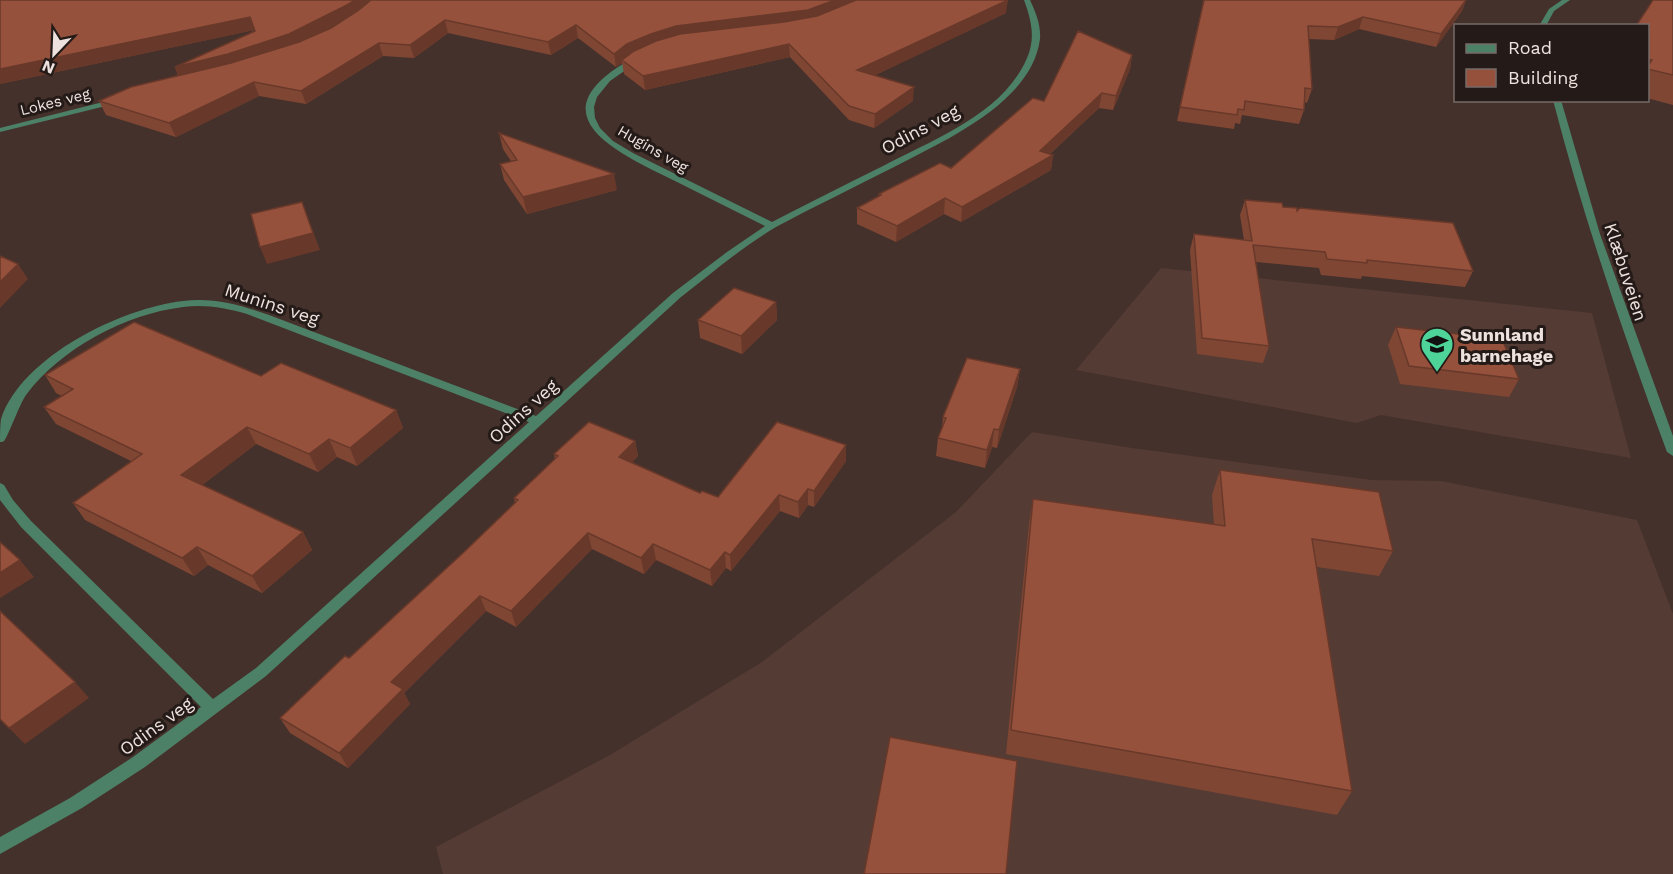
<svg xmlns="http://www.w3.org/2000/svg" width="1673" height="874" viewBox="0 0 1673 874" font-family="'Work Sans',sans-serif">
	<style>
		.built { fill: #543b33 }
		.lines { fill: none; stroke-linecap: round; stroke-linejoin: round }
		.minor { fill: #4c8167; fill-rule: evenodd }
		.tertiary { fill: #4c8167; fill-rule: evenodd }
		.wall { fill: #804634 }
		.shaded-wall { fill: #68392a }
		.building { fill: #95513c; stroke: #68392a; stroke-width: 1.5 }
		.labels { text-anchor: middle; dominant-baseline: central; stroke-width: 6; stroke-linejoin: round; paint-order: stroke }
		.far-street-label { font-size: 15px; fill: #eee2de; stroke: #241b18 }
		.street-label { font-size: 18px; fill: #eee2de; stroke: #241b18 }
		.poi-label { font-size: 18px; font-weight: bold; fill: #eee2de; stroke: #241b18; text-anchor: start }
	</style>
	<rect width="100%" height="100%" fill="#44312b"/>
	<path class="built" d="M 1161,268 L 1592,313 L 1631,458 L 1381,415 L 1357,423 L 1076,370 Z
		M 1032,432 L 1132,448 L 1372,480 L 1441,481 L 1637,520 L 1673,614 L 1673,874 L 443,874 L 436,847 L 610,755 L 762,662 L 956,512 Z"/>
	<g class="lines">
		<path class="minor" d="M 1024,0 L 1030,0 C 1036,13 1041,25 1040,39 C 1032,103 943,141 894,167 C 855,187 815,206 776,227 C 742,247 712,273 681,297 L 266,676 L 145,767 L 82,808 L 0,854 L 0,837 L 70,798 L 133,757 L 201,707 L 21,527 L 0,500 L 0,483 L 4,485 L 13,500 L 31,521 L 213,699 L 256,668 L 529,422 L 247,314 C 226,308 205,304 183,307 C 126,314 61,348 26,395 C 20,403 7,439 4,441 C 3,442 1,442 0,442 C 0,435 0,426 1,419 C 22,356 122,308 183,301 C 213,297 241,305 269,315 L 536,416 L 673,293 L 727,252 L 765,226 C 735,211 705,196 675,181 C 615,152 532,114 633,58 L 640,60 L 610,81 L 597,97 L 594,107 L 595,118 L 600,128 L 613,141 L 633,153 L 772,222 C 809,203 846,184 883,166 C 934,139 1003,114 1027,58 C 1036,38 1031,19 1024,0 Z
			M 115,99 L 119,101 L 118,103 L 0,132 L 0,128 Z"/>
		<path class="tertiary" d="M 1562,0 L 1570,0 L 1554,11 L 1546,26 L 1539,26 L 1549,9 Z
			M 1553,100 L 1561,100 L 1600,234 L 1673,436 L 1673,456 L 1667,452 C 1624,336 1584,220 1553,100 Z"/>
	</g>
	<path class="wall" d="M 0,0 L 1006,13 L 875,75 L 913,101 L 874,128 L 849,120 L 790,57 L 645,90 L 624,74 L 622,63 L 616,67 L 578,38 L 551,55 L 448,33 L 414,58 L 383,56 L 306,104 L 259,96 L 176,137 L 106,115 L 99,101 L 178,76 L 175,67 L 255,31 L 254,30 L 0,84 Z
		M 1204,0 L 1466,0 L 1462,11 L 1436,47 L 1359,29 L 1334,40 L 1309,39 L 1312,89 L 1307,103 L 1304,102 L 1304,110 L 1299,124 L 1242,115 L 1240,124 L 1235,123 L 1234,129 L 1177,121 Z
		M 1673,0 L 1673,105 L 1647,98 L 1647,26 Z
		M 1132,55 L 1130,69 L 1113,110 L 1099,108 L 1050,154 L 1053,155 L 1051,170 L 961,222 L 944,214 L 896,242 L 857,224 L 857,208 L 879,197 L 879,194 L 951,168 L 1044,101 Z
		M 499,133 L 617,190 L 527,214 L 504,180 L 500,164 L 511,161 L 503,149 Z
		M 1245,200 L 1283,207 L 1297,211 L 1473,271 L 1465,287 L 1362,276 L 1361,279 L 1321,275 L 1319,268 L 1256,262 L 1269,346 L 1263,363 L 1197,354 L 1190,250 L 1194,234 L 1244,240 L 1240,215 Z
		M 776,302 L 777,320 L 742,354 L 700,338 L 698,320 Z
		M 1396,327 L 1519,379 L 1509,397 L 1400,384 L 1388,345 Z
		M 1020,369 L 1017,387 L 997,448 L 992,447 L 985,468 L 936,456 L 938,438 L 942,427 L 943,417 Z
		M 45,375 L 261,376 L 396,410 L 403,428 L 357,466 L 337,457 L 318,472 L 256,444 L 202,485 L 303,532 L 312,550 L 262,593 L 208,565 L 194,576 L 85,520 L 73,503 L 131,461 L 56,424 L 44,407 L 62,396 L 56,393 Z
		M 635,441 L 638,456 L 632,462 L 700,493 L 718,497 L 846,445 L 846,461 L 814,507 L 808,505 L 799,518 L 780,511 L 731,571 L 726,568 L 712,586 L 656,560 L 644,574 L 592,549 L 516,627 L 486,611 L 404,693 L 410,704 L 348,768 L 290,733 L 280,718 L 349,658 L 463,553 L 515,503 L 514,498 L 555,459 L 554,454 Z
		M 1220,470 L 1393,551 L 1379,576 L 1317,567 L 1352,791 L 1337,815 L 1006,754 L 1029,524 L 1033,499 L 1214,525 L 1212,495 Z"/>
	<path class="shaded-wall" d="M 355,0 L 376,0 L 351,18 L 294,47 L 180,81 L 175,67 Z
		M 835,0 L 857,0 L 836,12 L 622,60 L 622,63 L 616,67 L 614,54 L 627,44 L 651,34 L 676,26 Z
		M 1008,0 L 1006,13 L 857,84 L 857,70 Z
		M 1466,0 L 1462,11 L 1436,47 L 1441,34 Z
		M 250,17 L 255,30 L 0,84 L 0,69 Z
		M 1363,17 L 1359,29 L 1334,40 L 1338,27 Z
		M 445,20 L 448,33 L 414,58 L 410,45 Z
		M 576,25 L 578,38 L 551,55 L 548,42 Z
		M 379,43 L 383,56 L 306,104 L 301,91 Z
		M 789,44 L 790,57 L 645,90 L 643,76 Z
		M 1132,55 L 1130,69 L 1113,110 L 1116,96 Z
		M 254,82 L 259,96 L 176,137 L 169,123 Z
		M 914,87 L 913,101 L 874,128 L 875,114 Z
		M 1102,93 L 1099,108 L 1042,161 L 1053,155 L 1051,170 L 961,222 L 962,207 L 1040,151 Z
		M 614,174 L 617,190 L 527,214 L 523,197 Z
		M 945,198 L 944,214 L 896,242 L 897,226 Z
		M 302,202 L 320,250 L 267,264 L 260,247 Z
		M 18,264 L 28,279 L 0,308 L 0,282 Z
		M 776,302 L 777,320 L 742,354 L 741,336 Z
		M 1020,369 L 1017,387 L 997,448 L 999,430 Z
		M 396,410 L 403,428 L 357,466 L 350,448 Z
		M 247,427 L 256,444 L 192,493 L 181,475 Z
		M 994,429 L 992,447 L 985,468 L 987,450 Z
		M 329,439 L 337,457 L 318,472 L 309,454 Z
		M 635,441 L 638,456 L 622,473 L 619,457 Z
		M 846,445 L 846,461 L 814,507 L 814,491 Z
		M 808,489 L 808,505 L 799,518 L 798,502 Z
		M 779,495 L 780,511 L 731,571 L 730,555 Z
		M 303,532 L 312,550 L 262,593 L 252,576 Z
		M 588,533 L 592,549 L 516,627 L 511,611 Z
		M 653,544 L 656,560 L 644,574 L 641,558 Z
		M 197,547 L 208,565 L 194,576 L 182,558 Z
		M 725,552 L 726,568 L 712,586 L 710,570 Z
		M 20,560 L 34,577 L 0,598 L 0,573 Z
		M 480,596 L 486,611 L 404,693 L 410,704 L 348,768 L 339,753 L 391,682 Z
		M 75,682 L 89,698 L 25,744 L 9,728 Z"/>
	<path class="building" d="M 0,0 L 355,0 L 347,5 L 289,34 L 228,54 L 175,67 L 255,31 L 250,17 L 0,69 Z
		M 371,0 L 835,0 L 808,10 L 676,26 L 651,34 L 627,44 L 614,54 L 576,25 L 548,42 L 445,20 L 410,45 L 379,43 L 301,91 L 254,82 L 169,123 L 99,101 L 131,87 L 231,63 L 299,42 L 331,28 L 359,10 Z
		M 856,0 L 1008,0 L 857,70 L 914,87 L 875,114 L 849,106 L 789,44 L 643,76 L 622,60 L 634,51 L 656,41 L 680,34 L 784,22 L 817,16 Z
		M 1204,0 L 1466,0 L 1441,34 L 1363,17 L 1338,27 L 1308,26 L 1312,89 L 1305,88 L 1304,110 L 1245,101 L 1244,110 L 1238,109 L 1237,115 L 1180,107 Z
		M 1653,0 L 1673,0 L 1673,75 L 1647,69 L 1647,67 L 1652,60 L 1647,59 L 1647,26 L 1636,26 Z
		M 1078,31 L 1132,55 L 1116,96 L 1102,93 L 1040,151 L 1053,155 L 962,207 L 945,198 L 897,226 L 857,208 L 881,195 L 879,194 L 940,163 L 951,168 L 1033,98 L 1044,101 Z
		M 499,133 L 614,174 L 523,197 L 500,164 L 517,160 Z
		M 1245,200 L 1282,203 L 1283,207 L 1297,208 L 1297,211 L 1300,208 L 1453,223 L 1473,271 L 1367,260 L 1367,263 L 1327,259 L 1325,252 L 1253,245 L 1269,346 L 1202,338 L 1194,234 L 1252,241 Z
		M 302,202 L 313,233 L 260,247 L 251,214 Z
		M 0,256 L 18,264 L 0,282 Z
		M 734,288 L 776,302 L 741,336 L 698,320 Z
		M 134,322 L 261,376 L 281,363 L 396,410 L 350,448 L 329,439 L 309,454 L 247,427 L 181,475 L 303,532 L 252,576 L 197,547 L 182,558 L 73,503 L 142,454 L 44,407 L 73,389 L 45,375 Z
		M 1396,327 L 1502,339 L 1519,379 L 1409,366 Z
		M 967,358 L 1020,369 L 999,430 L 994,429 L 987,450 L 938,438 L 946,418 L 943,417 Z
		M 589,422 L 635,441 L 619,457 L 700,493 L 702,491 L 718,497 L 777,422 L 846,445 L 814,491 L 808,489 L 798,502 L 779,495 L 730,555 L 725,552 L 710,570 L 653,544 L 641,558 L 588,533 L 511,611 L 480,596 L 391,682 L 403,689 L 339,753 L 280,718 L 345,656 L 349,658 L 463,553 L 518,500 L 514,498 L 558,456 L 554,454 Z
		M 1220,470 L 1379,492 L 1393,551 L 1312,539 L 1352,791 L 1011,730 L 1033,499 L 1225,526 Z
		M 0,542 L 20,560 L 0,573 Z
		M 0,611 L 75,682 L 9,728 L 0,719 Z
		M 890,737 L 1017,761 L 1006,874 L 864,874 Z"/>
	<defs>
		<g id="school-pin" transform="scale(1.725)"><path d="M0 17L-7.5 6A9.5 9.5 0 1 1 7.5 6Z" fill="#4ed399" stroke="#241b18"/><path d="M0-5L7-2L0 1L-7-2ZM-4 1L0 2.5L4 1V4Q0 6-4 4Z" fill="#111"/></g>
	</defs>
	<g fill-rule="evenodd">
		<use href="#school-pin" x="1437" y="344"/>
	</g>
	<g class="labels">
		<g class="far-street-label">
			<text transform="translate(55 102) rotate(-14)">Lokes veg</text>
			<text transform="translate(653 149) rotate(30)">Hugins veg</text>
		</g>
		<g class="street-label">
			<text transform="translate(920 129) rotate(-28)">Odins veg</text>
			<text transform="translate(1626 272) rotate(72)">Klæbuveien</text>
			<text transform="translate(272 304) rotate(18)">Munins veg</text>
			<text transform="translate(523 411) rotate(-42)">Odins veg</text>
			<text transform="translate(156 726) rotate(-36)">Odins veg</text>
		</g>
		<g class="poi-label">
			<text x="1460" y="334">Sunnland<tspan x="1460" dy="21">barnehage</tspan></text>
		</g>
	</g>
	<rect x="1454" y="24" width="195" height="78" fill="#241b18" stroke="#756b67" stroke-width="1.5"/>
	<rect x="1466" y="44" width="30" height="9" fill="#4c8167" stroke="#756b67" stroke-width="1.5"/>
	<text x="1508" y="54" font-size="18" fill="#eee2de">Road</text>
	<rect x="1466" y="69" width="30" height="18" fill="#95513c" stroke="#756b67" stroke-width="1.5"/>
	<text x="1508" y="84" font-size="18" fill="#eee2de">Building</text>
	<g transform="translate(54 54) rotate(203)" stroke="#241b18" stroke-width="4.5" paint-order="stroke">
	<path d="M0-4.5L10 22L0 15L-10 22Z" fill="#eee2de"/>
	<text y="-9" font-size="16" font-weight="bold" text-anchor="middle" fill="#eee2de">N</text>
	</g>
</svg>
